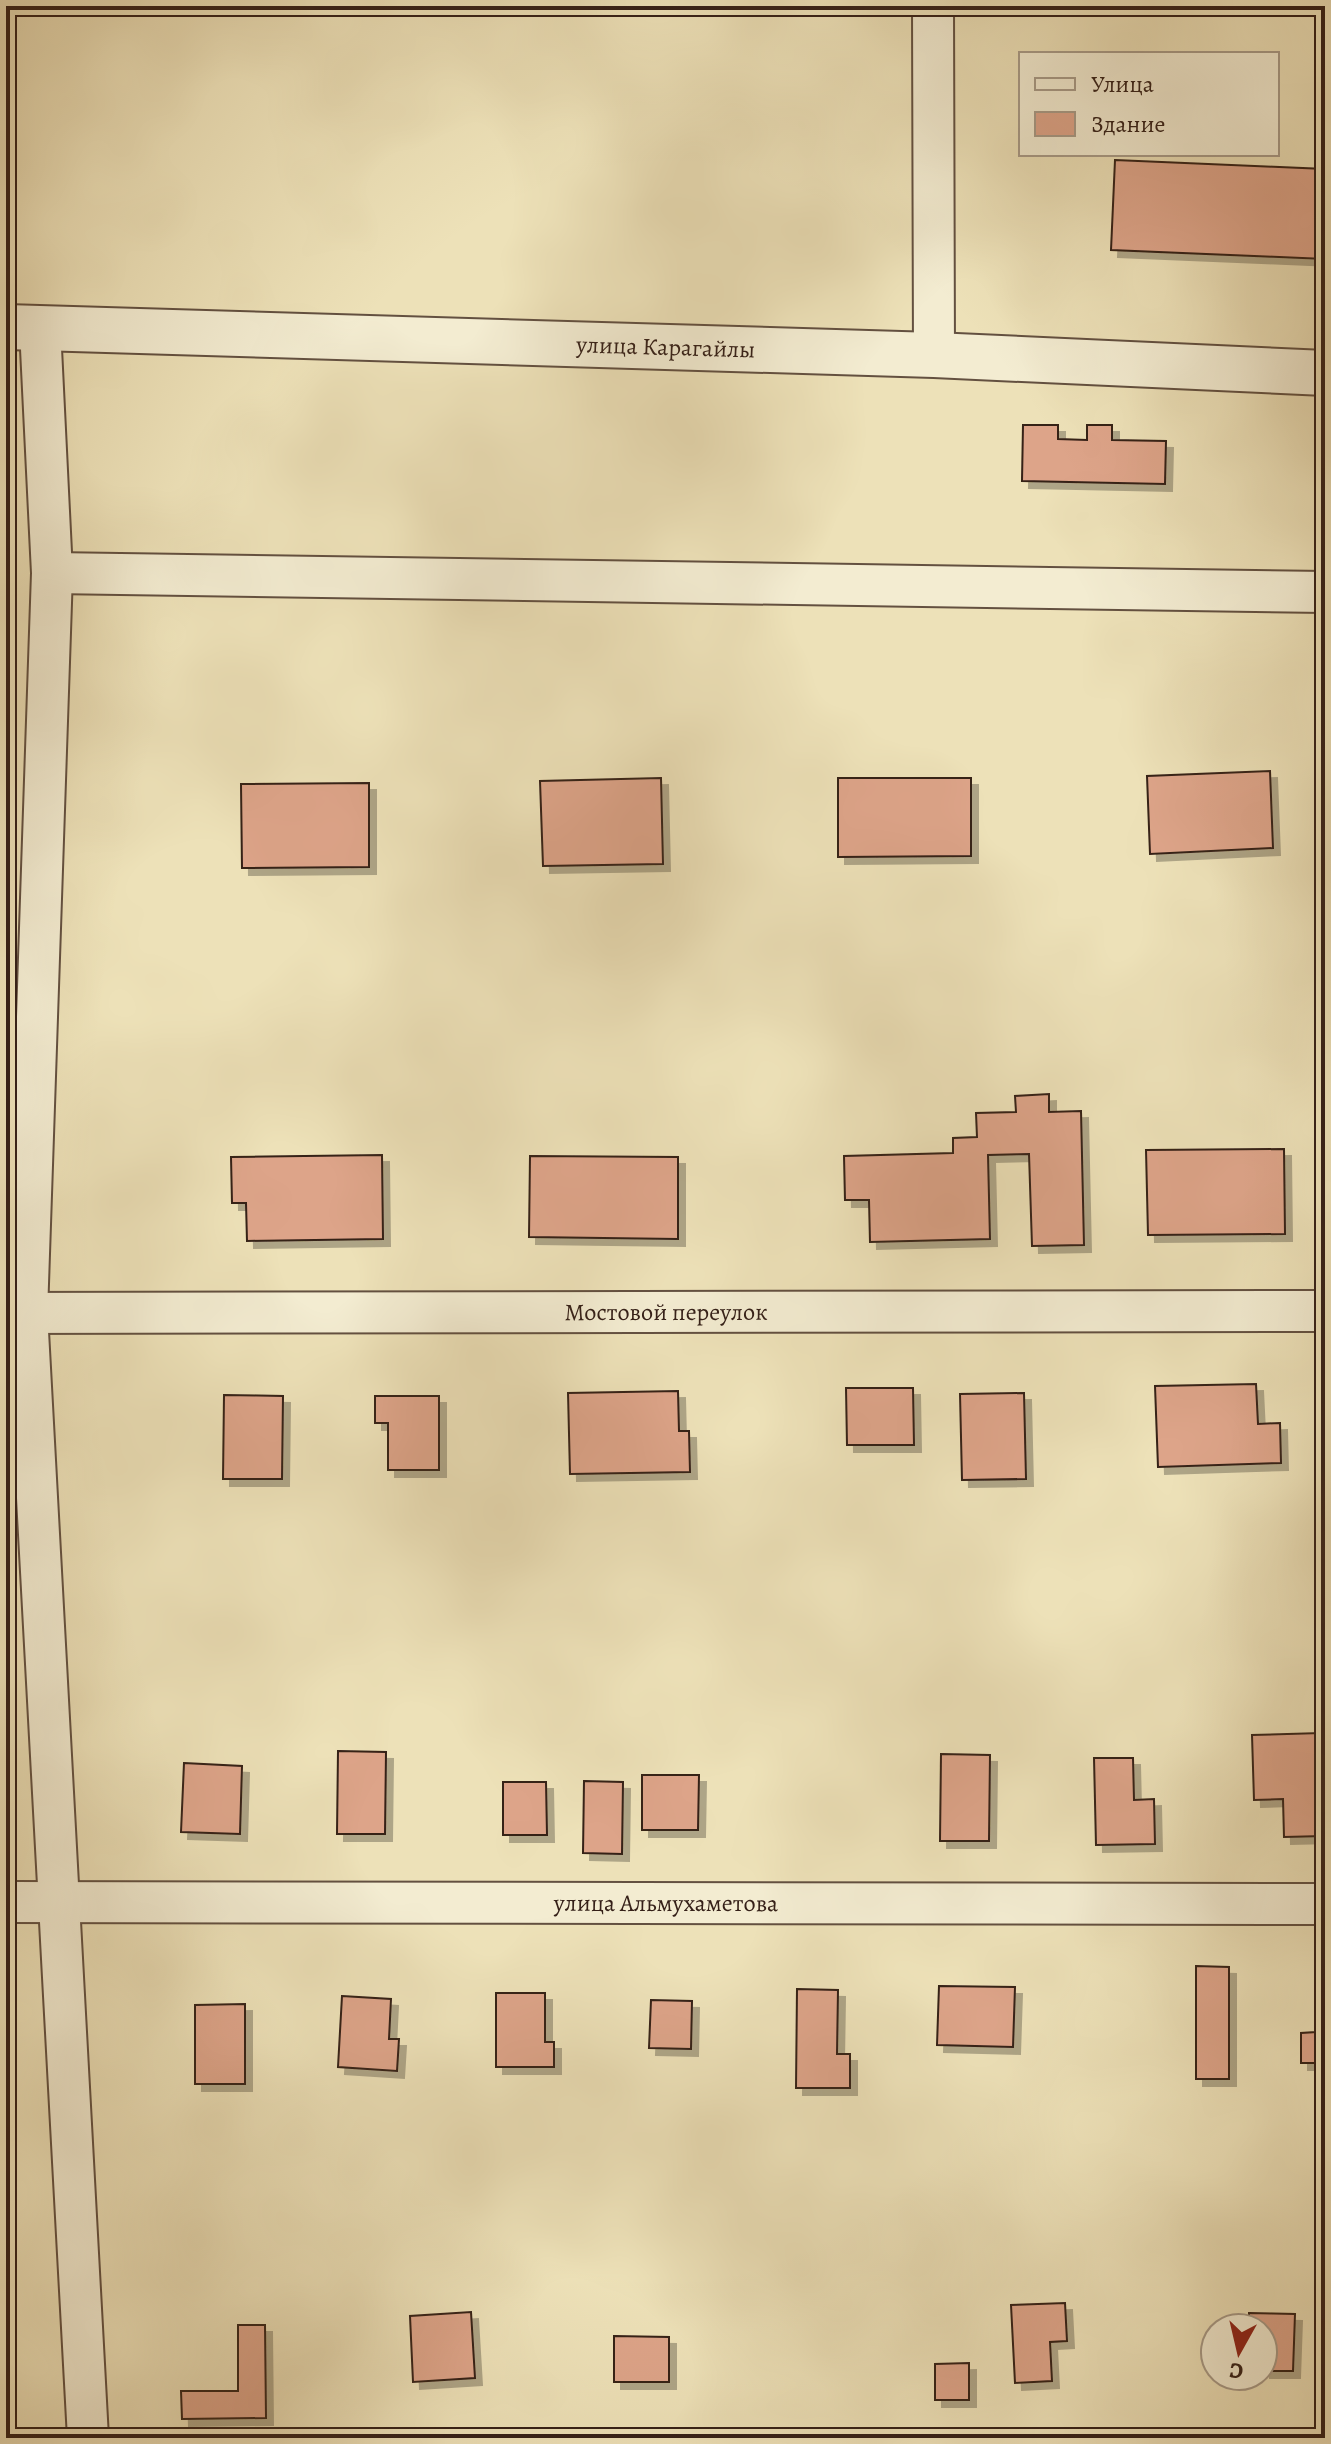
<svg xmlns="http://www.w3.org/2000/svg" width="1331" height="2444" viewBox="0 0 1331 2444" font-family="Alegreya,serif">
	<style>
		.building { fill: #dda489; stroke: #352018; stroke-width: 2; filter: url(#shadow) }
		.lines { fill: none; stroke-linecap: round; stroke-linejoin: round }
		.minor-casing { stroke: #635040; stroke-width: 44 }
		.tertiary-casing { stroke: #635040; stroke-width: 48 }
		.minor { stroke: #f3ecd1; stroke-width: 40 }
		.tertiary { stroke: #f3ecd1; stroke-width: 44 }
		.labels { text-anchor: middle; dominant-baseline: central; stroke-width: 7; stroke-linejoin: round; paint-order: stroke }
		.street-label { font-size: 24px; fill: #352018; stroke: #f3ecd1 }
	</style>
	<defs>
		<filter id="shadow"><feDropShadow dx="7" dy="7" stdDeviation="0" flood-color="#0004"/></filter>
	</defs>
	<rect width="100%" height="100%" fill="#ede1b8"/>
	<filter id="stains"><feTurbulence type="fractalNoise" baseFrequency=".0025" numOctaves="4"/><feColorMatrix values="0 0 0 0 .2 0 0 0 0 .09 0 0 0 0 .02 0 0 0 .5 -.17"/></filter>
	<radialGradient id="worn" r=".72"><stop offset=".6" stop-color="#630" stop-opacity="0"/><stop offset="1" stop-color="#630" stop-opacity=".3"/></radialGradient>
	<path class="building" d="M 1115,160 L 1325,169 L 1325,259 L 1111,250 Z
		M 1023,425 L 1058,425 L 1058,439 L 1087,440 L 1087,425 L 1112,425 L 1112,440 L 1166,441 L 1165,484 L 1022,481 Z
		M 1270,771 L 1273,848 L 1150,854 L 1147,776 Z
		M 661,778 L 663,864 L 543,866 L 540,781 Z
		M 838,778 L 971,778 L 971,856 L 838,857 Z
		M 369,783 L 369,867 L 242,868 L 241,784 Z
		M 1049,1094 L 1049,1112 L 1081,1111 L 1084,1245 L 1032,1246 L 1029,1154 L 988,1155 L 990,1239 L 870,1242 L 869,1200 L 845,1200 L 844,1156 L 953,1153 L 953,1138 L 977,1137 L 976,1113 L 1016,1112 L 1015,1096 Z
		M 1284,1149 L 1285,1234 L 1148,1235 L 1146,1150 Z
		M 382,1155 L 383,1239 L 247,1241 L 246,1203 L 232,1203 L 231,1157 Z
		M 530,1156 L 678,1157 L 678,1239 L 529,1237 Z
		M 1256,1384 L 1258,1424 L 1280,1423 L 1281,1463 L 1158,1467 L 1155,1386 Z
		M 846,1388 L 913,1388 L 914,1445 L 847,1445 Z
		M 678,1391 L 679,1431 L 689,1431 L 690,1472 L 570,1474 L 568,1393 Z
		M 1024,1393 L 1026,1479 L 962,1480 L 960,1394 Z
		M 224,1395 L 283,1396 L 282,1479 L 223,1479 Z
		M 375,1396 L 439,1396 L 439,1470 L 388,1470 L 388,1423 L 375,1423 Z
		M 1321,1733 L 1324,1836 L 1284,1837 L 1283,1799 L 1254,1800 L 1252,1735 Z
		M 338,1751 L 386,1752 L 385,1834 L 337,1834 Z
		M 941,1754 L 990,1755 L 989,1841 L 940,1841 Z
		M 1094,1758 L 1133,1758 L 1134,1800 L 1154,1799 L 1155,1844 L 1096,1845 Z
		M 184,1763 L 242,1766 L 240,1834 L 181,1832 Z
		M 642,1775 L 699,1775 L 698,1830 L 642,1830 Z
		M 584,1781 L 623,1782 L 622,1854 L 583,1853 Z
		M 503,1782 L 546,1782 L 547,1835 L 503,1835 Z
		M 1196,1966 L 1229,1967 L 1229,2079 L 1196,2079 Z
		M 939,1986 L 1015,1987 L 1013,2047 L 937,2045 Z
		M 797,1989 L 838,1990 L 837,2054 L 850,2054 L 850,2088 L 796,2088 Z
		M 496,1993 L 545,1993 L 545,2042 L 554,2042 L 554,2067 L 496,2067 Z
		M 342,1996 L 391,1999 L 389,2039 L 399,2039 L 397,2071 L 338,2067 Z
		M 651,2000 L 692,2001 L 691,2049 L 649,2048 Z
		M 1316,2000 L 1325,2000 L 1325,2063 L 1301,2063 L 1301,2033 L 1316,2032 Z
		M 245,2004 L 245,2084 L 195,2084 L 195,2005 Z
		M 1065,2303 L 1067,2341 L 1050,2342 L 1052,2381 L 1015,2383 L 1011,2305 Z
		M 471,2312 L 475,2378 L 413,2382 L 410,2316 Z
		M 1249,2313 L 1295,2314 L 1293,2371 L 1263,2371 L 1263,2328 L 1249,2328 Z
		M 238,2325 L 265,2325 L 266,2418 L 182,2419 L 181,2391 L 238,2391 Z
		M 614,2336 L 669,2337 L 669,2382 L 614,2382 Z
		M 969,2363 L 969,2400 L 935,2400 L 935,2364 Z"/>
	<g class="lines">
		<g class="minor-casing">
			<g id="minor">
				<path d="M 933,6 L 934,355"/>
				<path d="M 40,328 L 52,573 L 27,1313 L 88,2438"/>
				<path d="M 52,573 L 1325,592"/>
				<path id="s1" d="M 6,1313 L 1325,1311"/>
				<path id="s2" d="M 6,1902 L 1325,1904"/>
			</g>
		</g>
		<g class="tertiary-casing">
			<g id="tertiary">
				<path id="s3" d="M 6,327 L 934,355 L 1325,373"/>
			</g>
		</g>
		<use href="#minor" class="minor"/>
		<use href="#tertiary" class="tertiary"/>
	</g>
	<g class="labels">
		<g class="street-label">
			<text stroke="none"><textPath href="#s3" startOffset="660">улица Карагайлы</textPath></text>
			<text stroke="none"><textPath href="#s1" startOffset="660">Мостовой переулок</textPath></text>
			<text stroke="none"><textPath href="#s2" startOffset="660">улица Альмухаметова</textPath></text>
		</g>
	</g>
	<rect width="1331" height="2444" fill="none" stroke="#ede1b8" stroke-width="32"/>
	<rect x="8" y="8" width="1315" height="2428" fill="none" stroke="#352018" stroke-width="4"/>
	<rect x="16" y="16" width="1299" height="2412" fill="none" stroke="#352018" stroke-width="2"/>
	<rect x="1019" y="52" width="260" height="104" fill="#f3ecd1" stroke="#a79a87" stroke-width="2"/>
	<rect x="1035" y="78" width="40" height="12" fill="#f3ecd1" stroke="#a79a87" stroke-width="2"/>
	<text x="1091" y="92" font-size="24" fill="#352018">Улица</text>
	<rect x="1035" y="112" width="40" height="24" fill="#dda489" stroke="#a79a87" stroke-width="2"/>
	<text x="1091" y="132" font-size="24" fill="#352018">Здание</text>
	<g transform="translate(1239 2352) rotate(188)"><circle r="38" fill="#f3ecd1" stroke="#a79a87" stroke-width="2"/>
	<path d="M0-6L14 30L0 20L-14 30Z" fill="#8f2418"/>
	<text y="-12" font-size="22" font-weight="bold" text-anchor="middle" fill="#352018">С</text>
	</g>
	<rect width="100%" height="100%" filter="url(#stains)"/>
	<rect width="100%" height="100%" fill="url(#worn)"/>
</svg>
